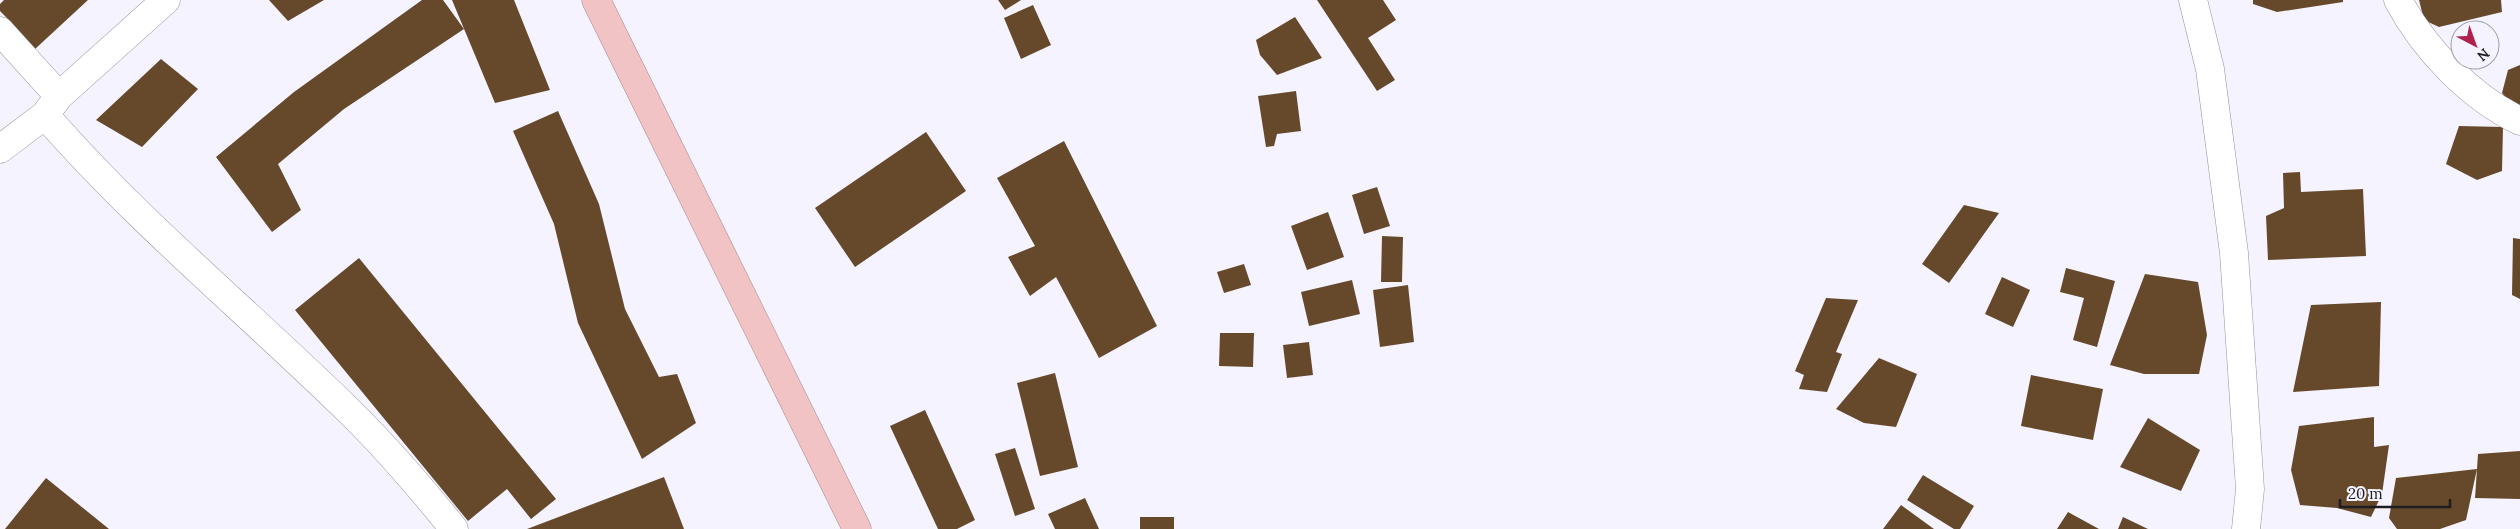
<svg xmlns="http://www.w3.org/2000/svg" width="2520" height="529" viewBox="0 0 2520 529" font-family="Lora,serif">
	<style>
		.building { fill: #66492a }
		.lines { fill: none; stroke-linecap: round; stroke-linejoin: round }
		.minor-casing { stroke: #93919e; stroke-width: 29 }
		.highway-casing { stroke: #a8898b; stroke-width: 29 }
		.minor { stroke: #fff; stroke-width: 28 }
		.highway { stroke: #f2c3c4; stroke-width: 28 }
	</style>
	<rect width="100%" height="100%" fill="#f5f3ff"/>
	<path class="building" d="M 4,0 L 88,0 L 34,50 L 2,29 L 10,21 L 0,11 L 0,4 Z
		M 269,0 L 324,0 L 288,21 Z
		M 422,0 L 443,0 L 464,29 L 344,109 L 278,164 L 301,210 L 272,232 L 216,157 L 294,92 Z
		M 452,0 L 514,0 L 550,90 L 495,103 Z
		M 998,0 L 1021,0 L 1005,10 Z
		M 1317,0 L 1383,0 L 1396,20 L 1368,38 L 1395,80 L 1377,91 Z
		M 2253,0 L 2343,0 L 2343,2 L 2277,12 L 2253,4 Z
		M 2419,0 L 2501,0 L 2502,12 L 2439,27 L 2424,20 Z
		M 1033,5 L 1051,45 L 1021,59 L 1004,18 Z
		M 1295,17 L 1322,58 L 1277,75 L 1260,55 L 1256,40 Z
		M 161,59 L 198,89 L 142,147 L 96,120 Z
		M 2520,65 L 2520,115 L 2502,93 L 2508,70 Z
		M 1296,91 L 1301,131 L 1277,134 L 1274,146 L 1266,147 L 1258,96 Z
		M 558,111 L 599,204 L 625,309 L 659,377 L 677,374 L 696,423 L 642,459 L 578,323 L 554,224 L 513,131 Z
		M 2459,126 L 2503,127 L 2502,171 L 2477,180 L 2446,164 Z
		M 926,132 L 966,191 L 855,267 L 815,208 Z
		M 1064,141 L 1157,326 L 1099,358 L 1056,277 L 1030,296 L 1008,257 L 1035,246 L 997,178 Z
		M 2300,172 L 2301,192 L 2363,189 L 2366,256 L 2268,260 L 2266,216 L 2284,208 L 2283,173 Z
		M 1377,187 L 1390,226 L 1364,234 L 1352,195 Z
		M 1964,205 L 1999,213 L 1949,283 L 1922,264 Z
		M 1328,212 L 1344,257 L 1307,270 L 1291,226 Z
		M 1382,236 L 1403,237 L 1402,282 L 1381,282 Z
		M 2513,238 L 2520,239 L 2520,299 L 2512,295 Z
		M 359,258 L 556,499 L 531,519 L 507,489 L 468,521 L 295,310 Z
		M 1244,264 L 1251,285 L 1224,293 L 1217,272 Z
		M 2066,268 L 2115,281 L 2097,347 L 2073,340 L 2084,298 L 2060,292 Z
		M 2145,274 L 2198,282 L 2207,335 L 2199,374 L 2144,374 L 2110,365 Z
		M 2002,277 L 2030,290 L 2013,327 L 1985,314 Z
		M 1352,280 L 1360,314 L 1309,326 L 1301,292 Z
		M 1408,285 L 1414,342 L 1380,347 L 1373,290 Z
		M 1826,298 L 1858,300 L 1836,352 L 1842,354 L 1827,392 L 1799,389 L 1804,375 L 1795,371 Z
		M 2381,302 L 2379,386 L 2293,392 L 2311,305 Z
		M 1220,333 L 1254,333 L 1253,367 L 1219,366 Z
		M 1309,342 L 1313,375 L 1287,378 L 1283,345 Z
		M 1879,358 L 1917,374 L 1896,427 L 1864,423 L 1836,409 Z
		M 1055,373 L 1078,467 L 1040,476 L 1017,383 Z
		M 2031,375 L 2103,389 L 2093,440 L 2021,426 Z
		M 925,410 L 975,520 L 957,529 L 938,529 L 890,426 Z
		M 2374,417 L 2374,447 L 2389,445 L 2382,494 L 2371,517 L 2337,508 L 2300,505 L 2291,470 L 2299,426 Z
		M 2148,418 L 2200,450 L 2181,491 L 2120,467 Z
		M 1015,448 L 1035,509 L 1015,516 L 995,454 Z
		M 2520,451 L 2520,499 L 2475,498 L 2477,469 L 2466,520 L 2440,529 L 2397,529 L 2389,518 L 2396,478 L 2477,469 L 2478,454 Z
		M 1923,475 L 1974,506 L 1960,529 L 1954,529 L 1907,500 Z
		M 664,477 L 684,529 L 527,529 Z
		M 46,478 L 109,529 L 5,529 Z
		M 1085,498 L 1099,529 L 1055,529 L 1048,514 Z
		M 1901,505 L 1934,529 L 1883,529 Z
		M 2068,512 L 2099,529 L 2057,529 Z
		M 1140,517 L 1174,517 L 1174,529 L 1140,529 Z
		M 2123,517 L 2148,529 L 2118,529 Z"/>
	<g class="lines">
		<g class="minor-casing">
			<path id="minor" d="M 2193,0 L 2210,69 L 2234,253 L 2250,489 L 2246,529
				M 2398,0 C 2424,49 2470,97 2520,121
				M 0,31 L 59,96
				M 45,115 C 138,222 247,311 348,410 C 386,447 421,488 454,529
				M 0,149 L 45,115 L 59,96 L 166,0"/>
		</g>
		<g class="highway-casing">
			<path id="highway" d="M 596,0 L 857,529"/>
		</g>
		<use href="#minor" class="minor"/>
		<use href="#highway" class="highway"/>
	</g>
	<g transform="translate(2475 45) rotate(139)"><circle r="24" fill="#f5f3ff" stroke="#9f9ea7"/>
	<path d="M0-4L9 19L0 12L-9 19Z" fill="#b2204c"/>
	<text y="-8" font-size="14" font-weight="bold" text-anchor="middle" fill="#1e1e22">N</text>
	</g>
	<path d="M2340 499v8h110v-8" fill="none" stroke="#1e1e22" stroke-width="2.5"/>
	<text x="2348" y="499" font-size="15" fill="#1e1e22" stroke="#f5f3ff" stroke-width="4" paint-order="stroke">20 m</text>
</svg>
